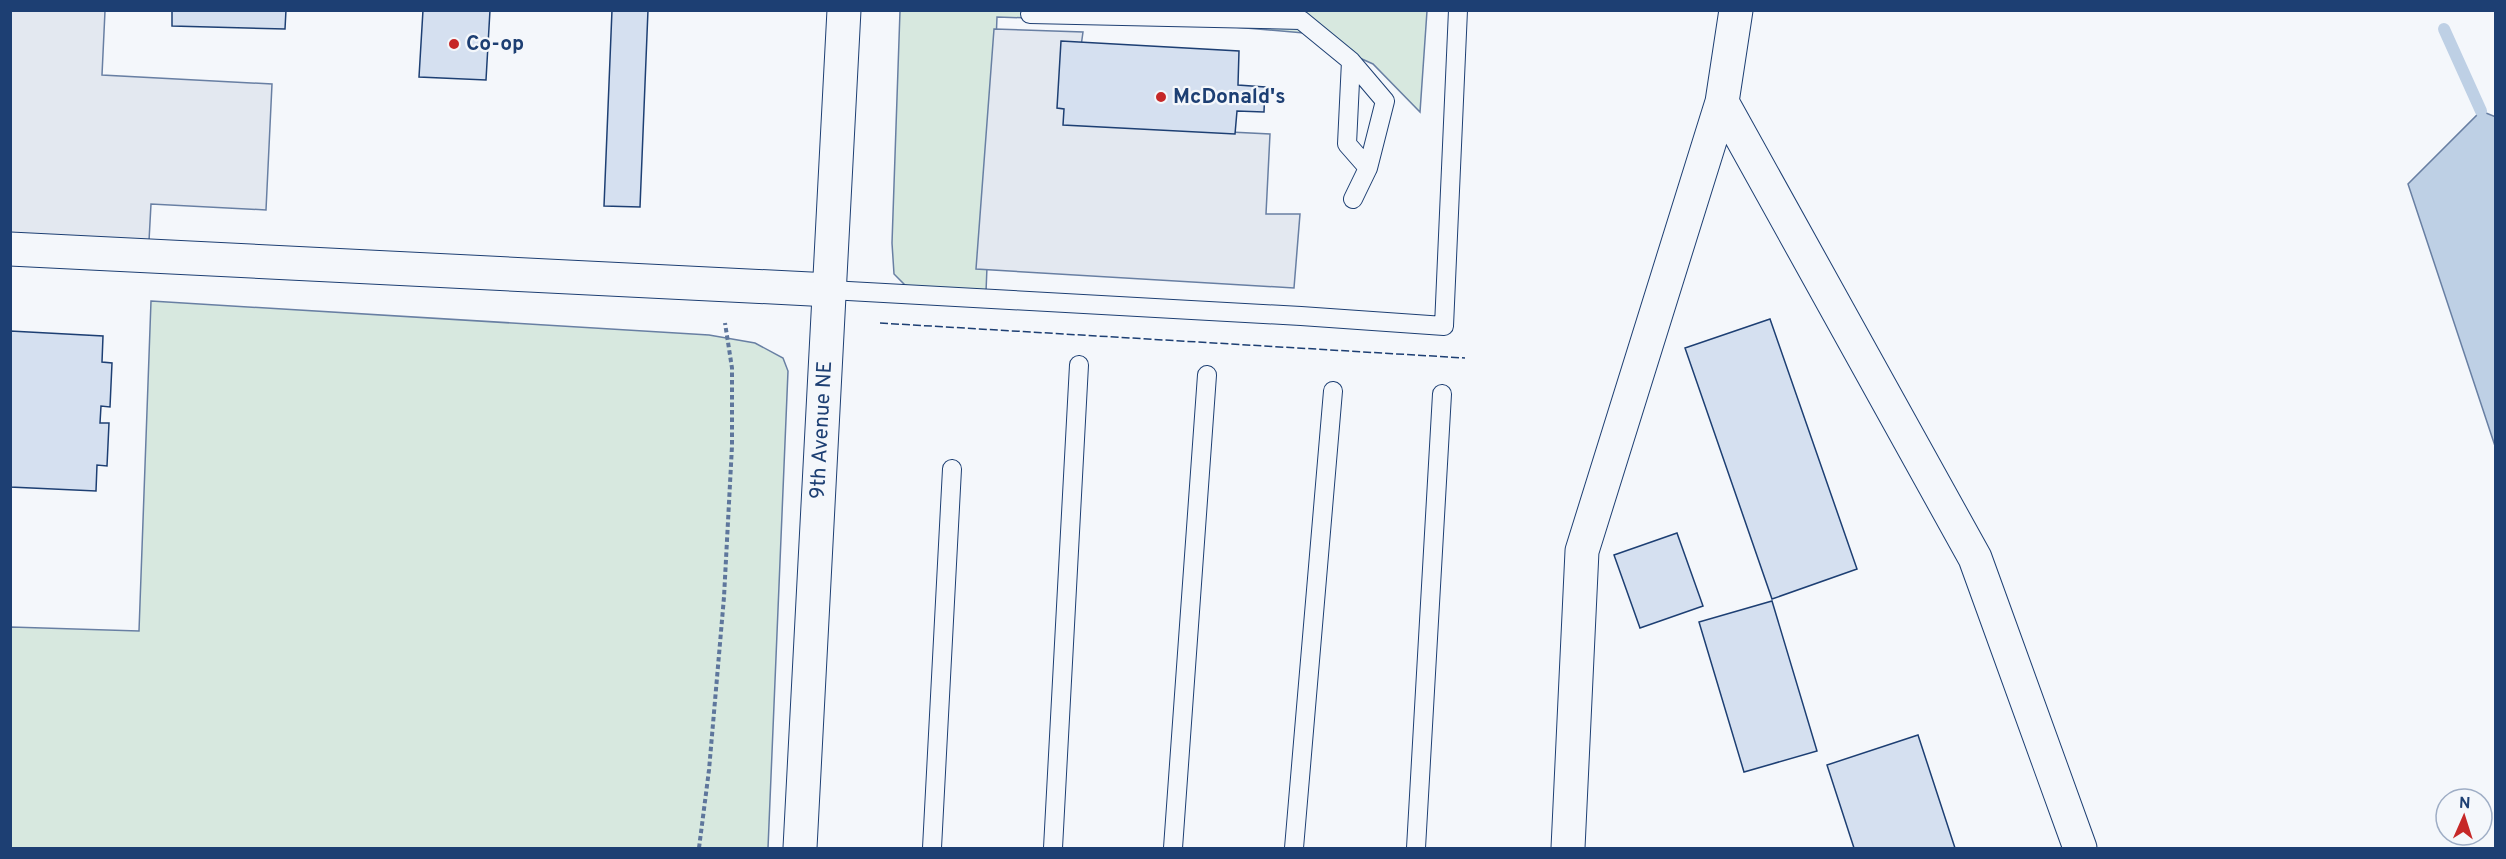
<svg xmlns="http://www.w3.org/2000/svg" width="2506" height="859" viewBox="0 0 2506 859" font-family="Overpass,sans-serif">
	<style>
		.green { fill: #d7e8df; stroke: #687fa3; stroke-width: 1.5 }
		.parking { fill: #e3e8f0; stroke: #687fa3; stroke-width: 1.5 }
		.water { fill: #bed0e5; stroke: #687fa3; stroke-width: 1.5 }
		.lines { fill: none; stroke-linecap: round; stroke-linejoin: round }
		.stream { stroke: #bed0e5; stroke-width: 12 }
		.building { fill: #d5e0f0; stroke: #1d3f73; stroke-width: 1.5 }
		.service-casing { stroke: #1d3f73; stroke-width: 20 }
		.minor-casing { stroke: #1d3f73; stroke-width: 35 }
		.tertiary-casing { stroke: #1d3f73; stroke-width: 35 }
		.path { stroke: #5e769c; stroke-width: 4; stroke-dasharray: 4.5 3; stroke-linecap: butt }
		.service { stroke: #f4f7fb; stroke-width: 18 }
		.minor { stroke: #f4f7fb; stroke-width: 33 }
		.tertiary { stroke: #f4f7fb; stroke-width: 33 }
		.fence { stroke: #1d3f73; stroke-width: 1.5; stroke-dasharray: 8 3; stroke-linecap: butt }
		.poi-dot { fill: #c62828; stroke: #f4f7fb; stroke-width: 2 }
		.labels { text-anchor: middle; dominant-baseline: central; stroke-width: 4.5; stroke-linejoin: round; paint-order: stroke }
		.poi-label { font-size: 21px; font-weight: bold; fill: #1d3f73; stroke: #f4f7fb; text-anchor: start }
		.street-label { font-size: 21px; fill: #1d3f73; stroke: #f4f7fb }
	</style>
	<rect width="100%" height="100%" fill="#f4f7fb"/>
	<path class="green" d="M 900,11 L 1427,11 L 1420,112 L 1373,64 L 1304,33 L 1187,23 L 997,17 L 986,292 L 921,290 L 905,285 L 894,274 L 892,243 Z
		M 151,301 L 709,335 L 755,343 L 783,358 L 788,371 L 768,848 L 11,848 L 11,627 L 139,631 Z"/>
	<path class="parking" d="M 10,11 L 105,11 L 102,75 L 272,84 L 266,210 L 151,204 L 149,241 L 11,233 Z
		M 994,29 L 1083,32 L 1070,124 L 1270,134 L 1266,214 L 1300,214 L 1294,288 L 976,269 Z"/>
	<path class="water" d="M 2481,111 L 2496,117 L 2495,446 L 2408,184 Z"/>
	<g class="lines">
		<path class="stream" d="M 2444,29 L 2481,111"/>
	</g>
	<path class="building" d="M 172,10 L 286,10 L 285,29 L 172,26 Z
		M 423,10 L 490,10 L 486,80 L 419,77 Z
		M 612,10 L 648,10 L 640,207 L 604,206 Z
		M 1061,41 L 1239,51 L 1238,85 L 1265,87 L 1264,112 L 1237,111 L 1235,134 L 1063,125 L 1064,109 L 1057,108 Z
		M 1770,319 L 1857,569 L 1772,599 L 1685,348 Z
		M 10,331 L 103,336 L 102,362 L 112,363 L 110,407 L 101,406 L 100,423 L 109,423 L 107,466 L 97,465 L 96,491 L 10,487 Z
		M 1677,533 L 1703,606 L 1640,628 L 1614,555 Z
		M 1772,601 L 1817,751 L 1744,772 L 1699,622 Z
		M 1918,735 L 1955,848 L 1854,848 L 1827,765 Z"/>
	<g class="lines">
		<g class="service-casing">
			<path id="service" d="M 1030,14 L 1301,20 L 1351,61 L 1385,101 L 1368,168 L 1353,199
				M 1351,61 L 1347,144 L 1368,168
				M 830,290 L 1301,316 L 1444,326 L 1458,10
				M 932,848 L 952,469
				M 1053,848 L 1079,365
				M 1173,848 L 1207,375
				M 1294,848 L 1333,391
				M 1416,848 L 1442,394"/>
		</g>
		<g class="minor-casing">
			<path id="minor" d="M 1722,102 L 1975,558 L 2080,848
				M 10,249 L 830,290
				M 1568,848 L 1582,551 L 1722,102 L 1736,10"/>
		</g>
		<g class="tertiary-casing">
			<path id="tertiary" d="M 800,848 L 844,10"/>
		</g>
		<path class="path" d="M 699,848 L 709,770 L 724,597 L 732,446 L 732,368 L 725,323"/>
		<use href="#service" class="service"/>
		<use href="#minor" class="minor"/>
		<use href="#tertiary" class="tertiary"/>
		<path class="fence" d="M 880,323 L 1465,358"/>
	</g>
	<g class="poi-dot">
		<circle cx="454" cy="44" r="6"/>
		<circle cx="1161" cy="97" r="6"/>
	</g>
	<g class="labels">
		<g class="poi-label">
			<text x="466" y="44">Co-op</text>
			<text x="1173" y="97">McDonald's</text>
		</g>
		<g class="street-label">
			<text transform="translate(822 430) rotate(-87)">9th Avenue NE</text>
		</g>
	</g>
	<rect width="2506" height="859" fill="none" stroke="#1d3f73" stroke-width="24"/>
	<g transform="translate(2464 817) rotate(3)"><circle r="28" fill="#f4f7fb" stroke="#9eadc5" stroke-width="1.5"/>
	<path d="M0-4.5L10 22L0 15L-10 22Z" fill="#c62828"/>
	<text y="-9" font-size="16" font-weight="bold" text-anchor="middle" fill="#1d3f73">N</text>
	</g>
</svg>
